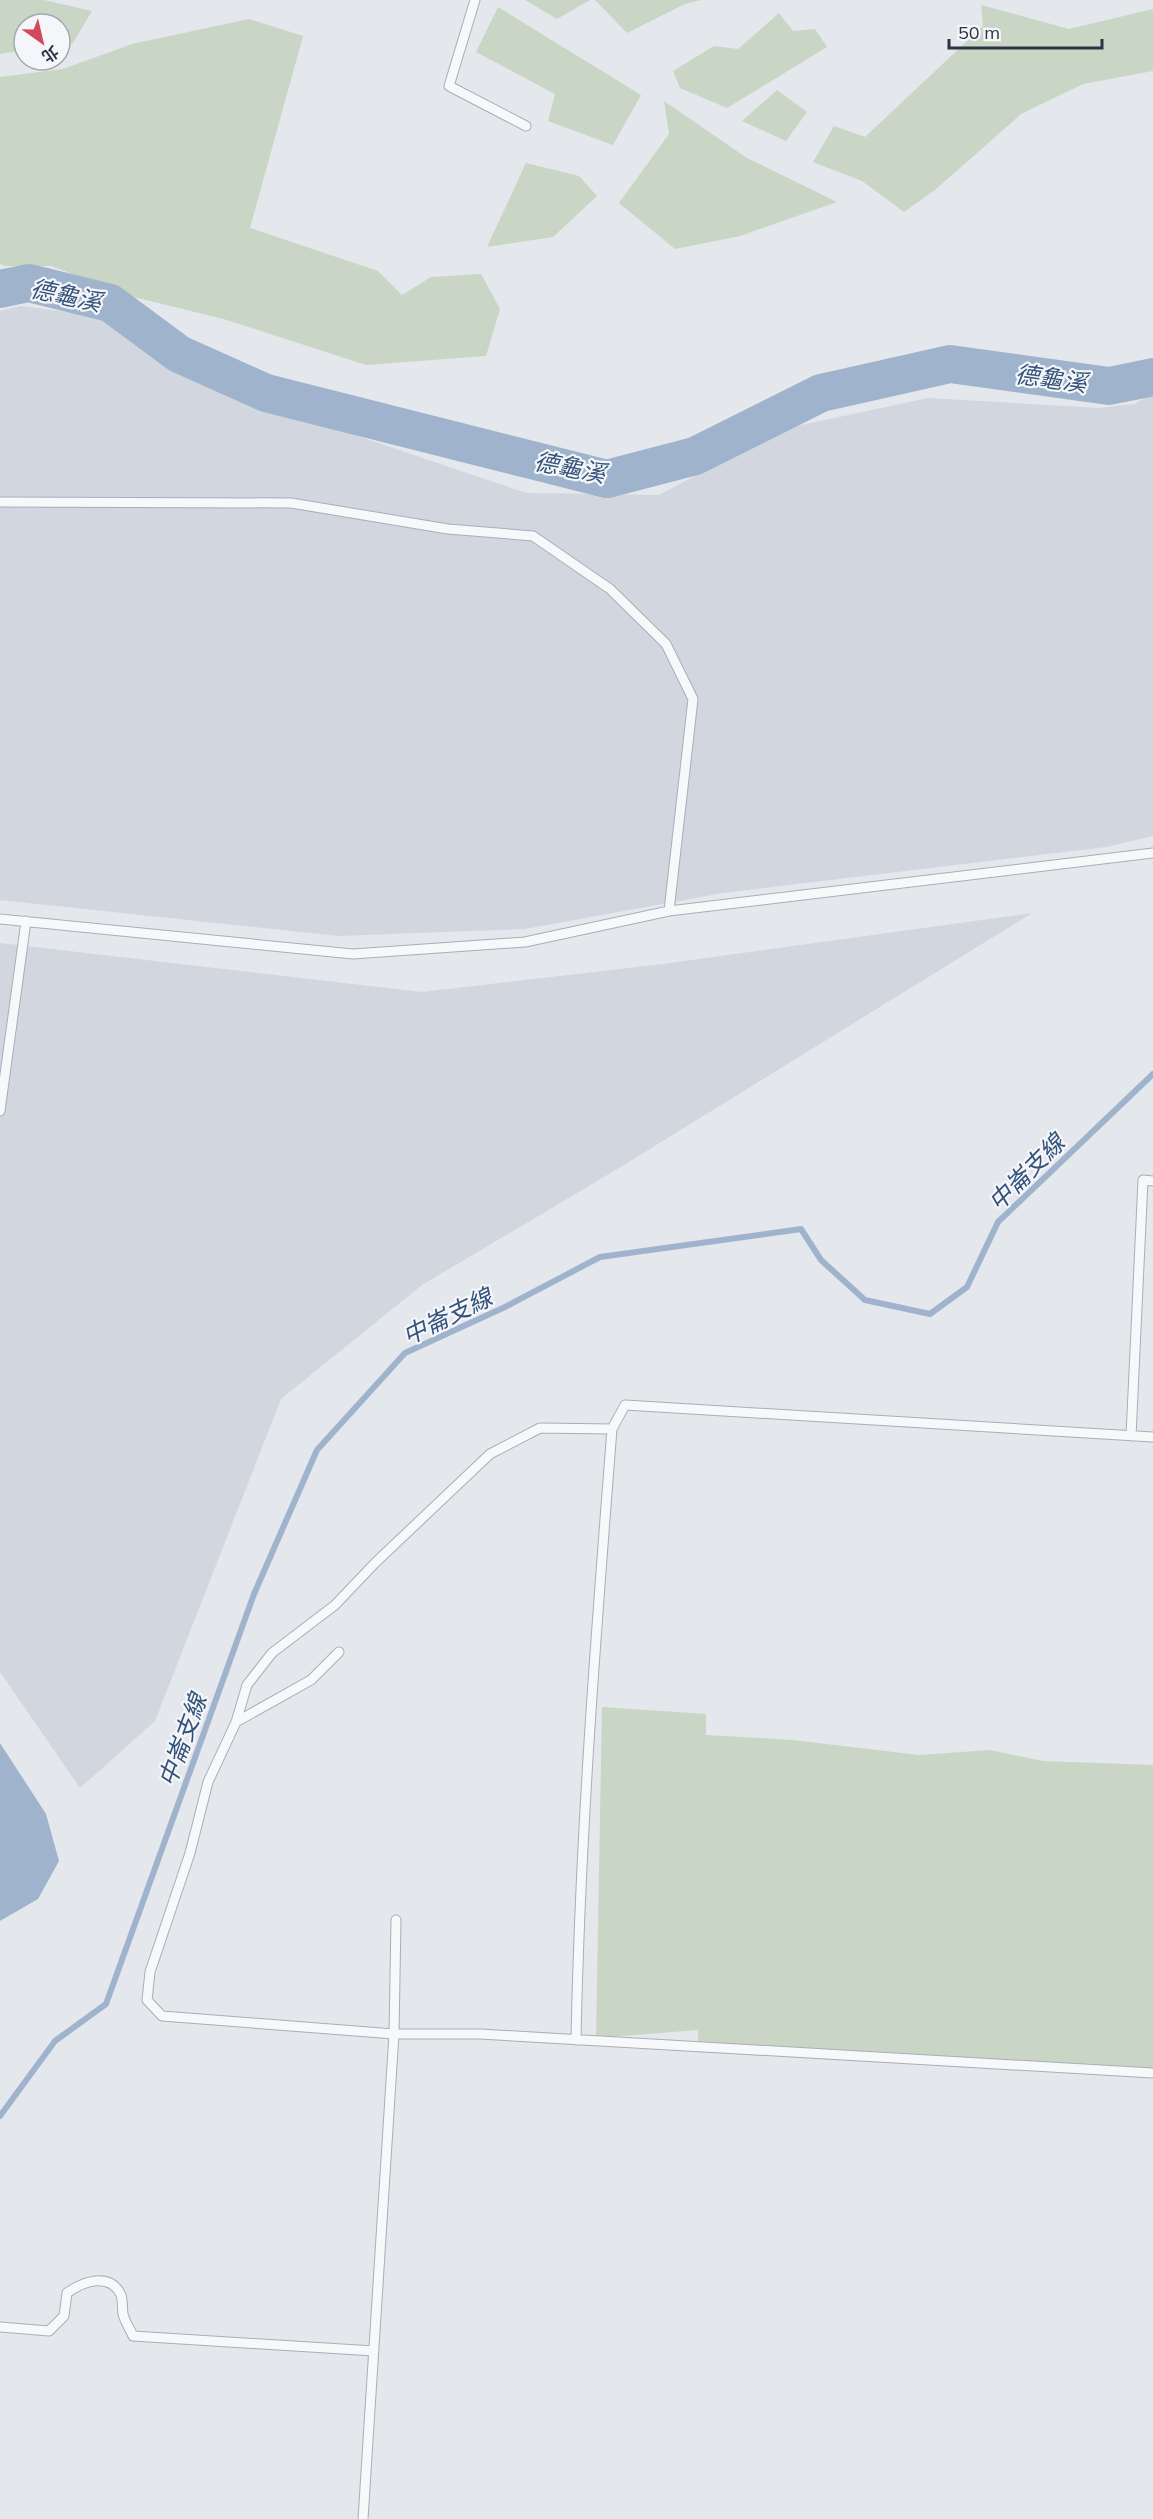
<svg xmlns="http://www.w3.org/2000/svg" width="1153" height="2519" viewBox="0 0 1153 2519" font-family="Mulish,'Noto Sans TC',sans-serif">
	<style>
		.built { fill: #d2d6de }
		.green { fill: #c9d6c5 }
		.water { fill: #9fb4cc }
		.lines { fill: none; stroke-linecap: round; stroke-linejoin: round }
		.stream { stroke: #9fb4cc; stroke-width: 6 }
		.river { stroke: #9fb4cc; stroke-width: 38 }
		.lane-casing { stroke: #a9aeb7; stroke-width: 11 }
		.lane { stroke: #f7f8fa; stroke-width: 9 }
		.labels { text-anchor: middle; dominant-baseline: central; stroke-width: 4.5; stroke-linejoin: round; paint-order: stroke }
		.water-label { font-size: 24px; font-style: italic; fill: #34527a; stroke: #f4f6f9 }
	</style>
	<rect width="100%" height="100%" fill="#e4e7ec"/>
	<path class="built" d="M 21,306 L 99,316 L 236,395 L 526,493 L 659,495 L 783,429 L 928,398 L 1098,408 L 1135,404 L 1153,393 L 1153,836 L 1106,847 L 723,893 L 525,929 L 339,936 L 0,900 L 0,311 Z
		M 1032,913 L 619,1168 L 422,1285 L 281,1399 L 155,1721 L 80,1788 L 0,1672 L 0,943 L 422,992 L 663,964 Z"/>
	<path class="green" d="M 0,0 L 44,0 L 92,11 L 73,43 L 60,45 L 60,24 L 24,24 L 24,50 L 0,54 Z
		M 525,0 L 590,0 L 557,19 Z
		M 595,0 L 701,0 L 685,4 L 627,33 Z
		M 981,5 L 1069,29 L 1153,9 L 1153,71 L 1083,84 L 1021,114 L 935,190 L 904,212 L 862,181 L 813,162 L 834,126 L 865,137 L 983,26 Z
		M 498,7 L 641,95 L 613,145 L 548,121 L 555,94 L 476,52 Z
		M 779,13 L 793,31 L 815,29 L 827,47 L 727,108 L 680,88 L 673,71 L 714,46 L 738,49 Z
		M 249,19 L 303,36 L 250,228 L 378,271 L 402,295 L 431,277 L 481,274 L 500,309 L 486,356 L 366,365 L 227,320 L 134,297 L 51,266 L 5,266 L 0,264 L 0,77 L 63,69 L 132,44 Z
		M 777,90 L 807,112 L 786,141 L 742,121 Z
		M 664,101 L 747,158 L 837,202 L 740,236 L 675,249 L 619,203 L 669,134 Z
		M 526,163 L 579,176 L 597,196 L 553,237 L 487,247 Z
		M 602,1707 L 706,1714 L 706,1735 L 793,1740 L 919,1755 L 990,1750 L 1043,1761 L 1153,1765 L 1153,2077 L 698,2052 L 698,2030 L 596,2038 Z"/>
	<path class="water" d="M 0,1743 L 46,1814 L 59,1861 L 38,1899 L 0,1921 Z"/>
	<g class="lines">
		<path class="stream" d="M 0,2116 L 55,2041 L 106,2004 L 254,1594 L 317,1450 L 405,1353 L 505,1307 L 600,1257 L 801,1229 L 821,1260 L 865,1300 L 930,1314 L 967,1287 L 998,1222 L 1153,1074"/>
		<path class="river" d="M 0,289 L 29,283 L 110,303 L 179,354 L 266,393 L 607,479 L 695,456 L 821,393 L 950,364 L 1109,386 L 1153,377"/>
		<g class="lane-casing">
			<path id="lane" d="M 475,0 L 449,86 L 526,126
				M 0,502 L 291,503 L 448,529 L 533,536 L 610,589 L 666,644 L 693,699 L 669,911
				M 0,919 L 353,954 L 525,942 L 669,911 L 1153,853
				M 0,1111 L 26,921
				M 1131,1436 L 1143,1180 L 1153,1181
				M 339,1652 L 311,1680 L 236,1722 L 208,1782 L 190,1853 L 150,1972 L 147,2000 L 162,2016 L 394,2034 L 480,2034 L 1153,2073
				M 236,1722 L 247,1685 L 272,1653 L 335,1605 L 375,1563 L 490,1454 L 540,1428 L 612,1429
				M 576,2040 C 580,1836 596,1633 612,1429 L 625,1405 L 1153,1437
				M 0,2327 L 49,2331 L 64,2316 L 67,2293 C 82,2282 110,2271 121,2295 C 123,2300 122,2308 123,2314 C 125,2322 130,2329 133,2336 L 374,2351
				M 363,2519 L 394,2034 L 396,1920"/>
		</g>
		<use href="#lane" class="lane"/>
	</g>
	<g class="labels">
		<g class="water-label">
			<text transform="translate(66 295) rotate(12)">德龜溪</text>
			<text transform="translate(1051 378) rotate(8)">德龜溪</text>
			<text transform="translate(570 467) rotate(11)">德龜溪</text>
			<text transform="translate(1026 1172) rotate(-45)">中崙支線</text>
			<text transform="translate(447 1316) rotate(-26)">中崙支線</text>
			<text transform="translate(182 1740) rotate(-70)">中崙支線</text>
		</g>
	</g>
	<g transform="translate(42 42) rotate(146)"><circle r="28" fill="#f4f6f9" stroke="#a4a8b1" stroke-width="1.5"/>
	<path d="M0-4.5L10 22L0 15L-10 22Z" fill="#d1495b"/>
	<text y="-9" font-size="16" font-weight="bold" text-anchor="middle" fill="#2b3445">北</text>
	</g>
	<path d="M949 39v9h153v-9" fill="none" stroke="#2b3445" stroke-width="3"/>
	<text x="958" y="39" font-size="18" fill="#2b3445" stroke="#f4f6f9" stroke-width="4.5" paint-order="stroke">50 m</text>
</svg>
